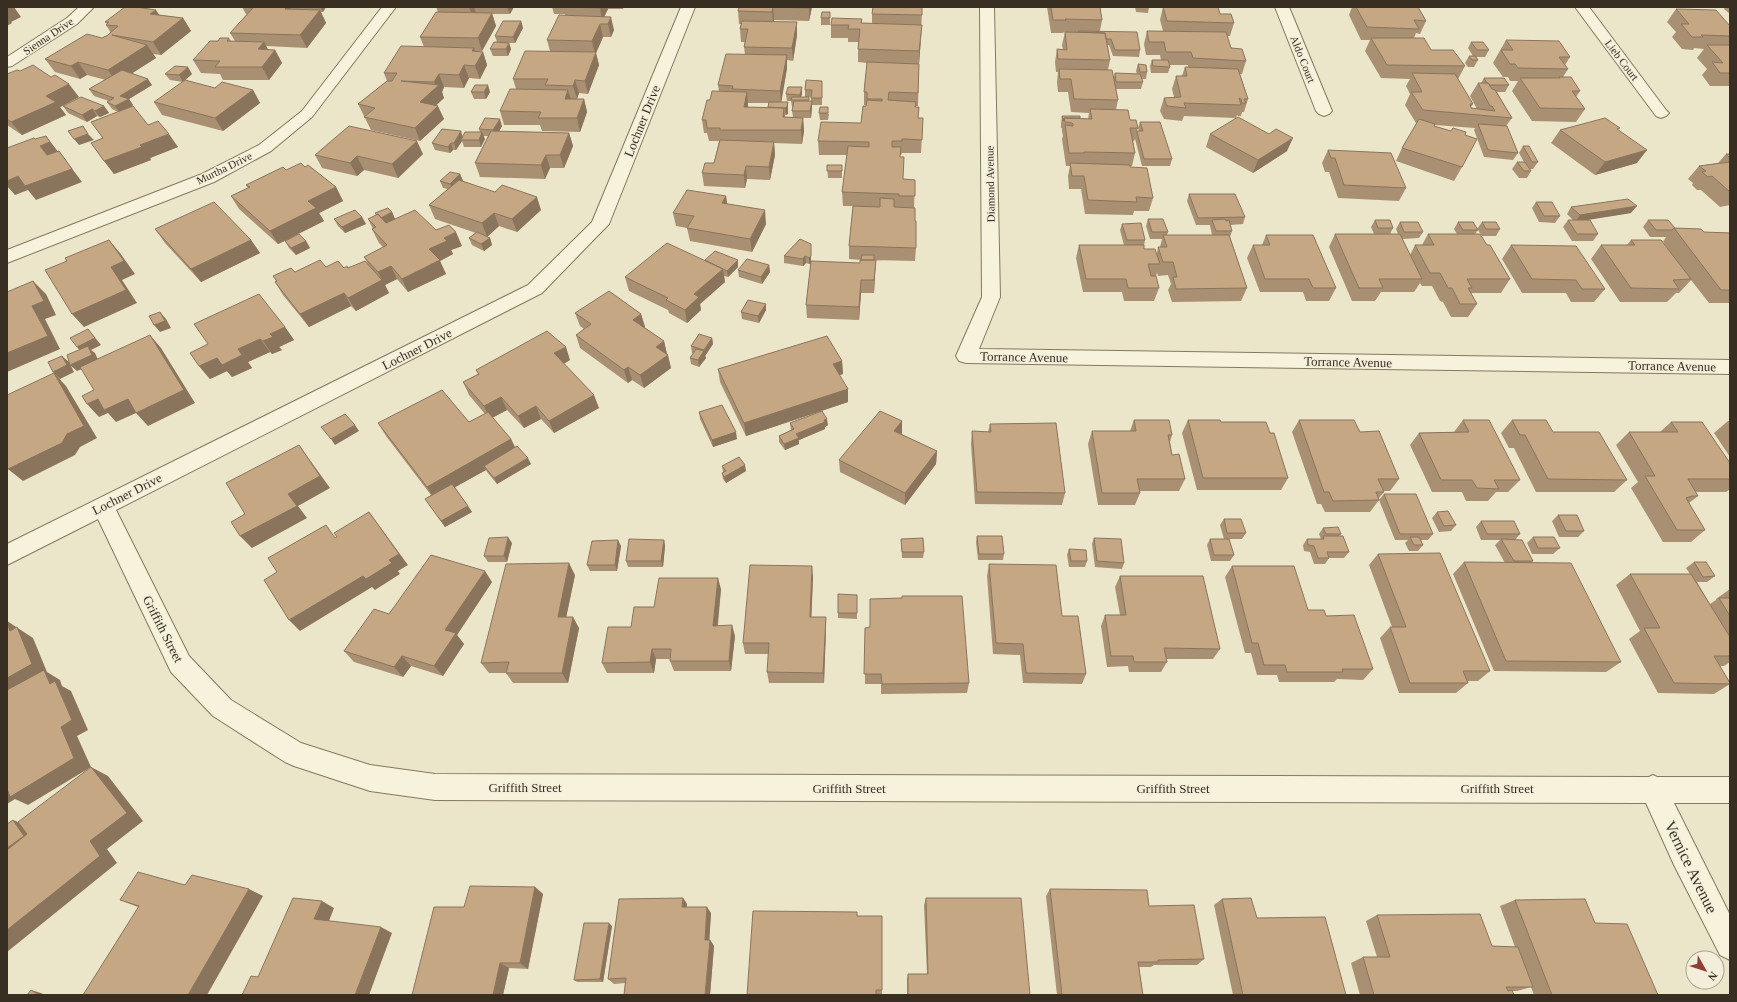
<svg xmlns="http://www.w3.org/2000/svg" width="1737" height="1002" viewBox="0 0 1737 1002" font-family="'Times New Roman',serif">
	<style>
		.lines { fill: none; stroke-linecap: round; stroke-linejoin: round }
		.minor-casing { stroke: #857960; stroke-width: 2 }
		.minor { fill: #f6f2dc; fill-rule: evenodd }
		.wall { fill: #a99072; fill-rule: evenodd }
		.shaded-wall { fill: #8a755c }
		.building { fill: #c5a784; stroke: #8a755c }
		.labels { text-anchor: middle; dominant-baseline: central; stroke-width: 3; stroke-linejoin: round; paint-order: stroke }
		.far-street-label { font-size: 11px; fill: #382f22; stroke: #f3eed9 }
		.street-label { font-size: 13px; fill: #382f22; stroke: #f3eed9 }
		.near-street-label { font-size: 16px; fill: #382f22; stroke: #f3eed9 }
	</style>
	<rect width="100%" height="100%" fill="#ebe5ca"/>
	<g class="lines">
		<g class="minor-casing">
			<path id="minor" d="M 79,7 L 94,7 L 77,24 L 12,66 L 7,67 L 7,57 L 67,18 Z
				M 382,7 L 396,7 L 312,117 L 271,151 L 214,182 L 7,263 L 7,250 L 202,174 L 259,145 L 302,111 Z
				M 681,7 L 695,7 L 609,224 L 542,293 L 116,510 L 189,656 L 231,700 L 301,743 L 370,765 L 435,774 L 1649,777 L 1653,775 L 1657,777 L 1730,777 L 1730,803 L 1674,803 L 1730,915 L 1730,960 L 1720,955 L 1674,865 L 1646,803 L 435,800 L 370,791 L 294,766 L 285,762 L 213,716 L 171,672 L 98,519 L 7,565 L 7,544 L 528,285 L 592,222 Z
				M 980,7 L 994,7 L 1000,297 L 979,349 L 1730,360 L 1730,374 L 966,363 L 959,361 L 956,356 L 982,297 Z
				M 1275,7 L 1289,7 L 1332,111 L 1329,114 L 1324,116 L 1319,114 L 1316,111 Z
				M 1575,7 L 1589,7 L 1666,110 L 1669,113 L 1666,116 L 1661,118 L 1656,116 Z"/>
		</g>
		<use href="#minor" class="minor"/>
	</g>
	<path class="wall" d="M 149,7 L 183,7 L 182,8 Z
		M 242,7 L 326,7 L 323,12 L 321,12 L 326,23 L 307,48 L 266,46 L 268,50 L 275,50 L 282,63 L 269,80 L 223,80 L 220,74 L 201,73 L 193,60 L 218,41 L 229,38 L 231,41 L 235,41 L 230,33 L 247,14 L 246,14 Z
		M 436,7 L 514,7 L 510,14 L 492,14 L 496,26 L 482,51 L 475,51 L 483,52 L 487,65 L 480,79 L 469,78 L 464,88 L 444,87 L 442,92 L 444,98 L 436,105 L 444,119 L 420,141 L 371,130 L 358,104 L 387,81 L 384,73 L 424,47 L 420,37 L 438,12 Z
		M 552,7 L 624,7 L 623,9 L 608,9 L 604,17 L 614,30 L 611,37 L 603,37 L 596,53 L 599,65 L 588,94 L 579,93 L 577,99 L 571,99 L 584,99 L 587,112 L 580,132 L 542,131 L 540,125 L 504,125 L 500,111 L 516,89 L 513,79 L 550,51 L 547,40 L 565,16 L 565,14 L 554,14 Z
		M 739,7 L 812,7 L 809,21 L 774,20 L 774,22 L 797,35 L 793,61 L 787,60 L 787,68 L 781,102 L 788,109 L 788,114 L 785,115 L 785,117 L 793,117 L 792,111 L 793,107 L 792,107 L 791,101 L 787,101 L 786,94 L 802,87 L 802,94 L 801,97 L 809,97 L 809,101 L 811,101 L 811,97 L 805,97 L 805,90 L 822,81 L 822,105 L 812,105 L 811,118 L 803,118 L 804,131 L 802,144 L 774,143 L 775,155 L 770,180 L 747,179 L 745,188 L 704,186 L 702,173 L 714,163 L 719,141 L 709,141 L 707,133 L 704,133 L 702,120 L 710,100 L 719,91 L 718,85 L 745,54 L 744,47 L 745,42 L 741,42 L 740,29 L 741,24 L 739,24 L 738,11 ZM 748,103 L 769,103 L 768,107 L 748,107 Z
		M 922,7 L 921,38 L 919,64 L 918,106 L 916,106 L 916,107 L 919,107 L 918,118 L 923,118 L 921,153 L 902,153 L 901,155 L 900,155 L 900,157 L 903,179 L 915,180 L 914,208 L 916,248 L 915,261 L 874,260 L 876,260 L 874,293 L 861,293 L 859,320 L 807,318 L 806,305 L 811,263 L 809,264 L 806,263 L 803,266 L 784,263 L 784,256 L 800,239 L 811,262 L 860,263 L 861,260 L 849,259 L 849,246 L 853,206 L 843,206 L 842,192 L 847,155 L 819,155 L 818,141 L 861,123 L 866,105 L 864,105 L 864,92 L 867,63 L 858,62 L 858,49 L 859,42 L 848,42 L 848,38 L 831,38 L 831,25 L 862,19 L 862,23 L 872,23 L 872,14 Z
		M 1047,7 L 1100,7 L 1102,20 L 1100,31 L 1140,50 L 1139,57 L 1113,56 L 1109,45 L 1107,45 L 1110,60 L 1108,70 L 1113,78 L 1115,73 L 1137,74 L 1136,71 L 1138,64 L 1147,72 L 1146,79 L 1142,79 L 1143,82 L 1141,89 L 1116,89 L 1118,100 L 1116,110 L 1130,120 L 1138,128 L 1137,131 L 1139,131 L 1138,128 L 1140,122 L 1172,159 L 1170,166 L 1142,166 L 1135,139 L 1134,141 L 1133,141 L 1135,153 L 1132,166 L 1130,166 L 1130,167 L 1153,198 L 1149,211 L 1134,211 L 1133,215 L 1085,214 L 1081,189 L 1069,189 L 1068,176 L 1070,166 L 1066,166 L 1062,139 L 1063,136 L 1062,131 L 1062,128 L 1061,128 L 1061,123 L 1062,116 L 1080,118 L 1088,119 L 1089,113 L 1071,112 L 1068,92 L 1058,92 L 1057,82 L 1058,72 L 1056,72 L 1055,62 L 1057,49 L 1063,50 L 1062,45 L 1065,32 L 1078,32 L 1064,32 L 1063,33 L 1051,33 Z
		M 1135,7 L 1149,7 L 1148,13 L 1136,12 Z
		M 1163,7 L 1218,7 L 1220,14 L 1234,23 L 1230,36 L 1227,36 L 1231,48 L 1246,61 L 1242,74 L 1240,74 L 1248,99 L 1244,112 L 1242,112 L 1241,116 L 1238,116 L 1237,115 L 1236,118 L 1184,116 L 1182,121 L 1164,119 L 1160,111 L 1164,98 L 1174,97 L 1172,89 L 1176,76 L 1182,76 L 1185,67 L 1188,67 L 1188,65 L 1169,65 L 1170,67 L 1168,73 L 1151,73 L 1150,66 L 1152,60 L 1161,60 L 1160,55 L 1146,55 L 1144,44 L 1147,31 L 1163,31 L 1160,20 Z
		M 1352,7 L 1418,7 L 1426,21 L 1420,34 L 1416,33 L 1414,38 L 1431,50 L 1465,66 L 1458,79 L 1473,104 L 1471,107 L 1471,108 L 1477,109 L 1470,96 L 1478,83 L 1481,83 L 1484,78 L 1509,85 L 1505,92 L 1497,92 L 1512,118 L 1506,126 L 1518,153 L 1513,160 L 1484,157 L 1474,130 L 1475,128 L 1435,125 L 1434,126 L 1465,135 L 1462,167 L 1454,181 L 1396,161 L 1402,148 L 1417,123 L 1416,123 L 1405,105 L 1410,94 L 1406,86 L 1410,79 L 1381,78 L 1365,51 L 1370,40 L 1361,40 L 1349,15 Z
		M 1725,7 L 1730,7 L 1730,14 L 1724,9 Z
		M 1676,9 L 1730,26 L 1730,86 L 1710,86 L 1702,75 L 1707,69 L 1697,58 L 1704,49 L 1694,48 L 1693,50 L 1682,49 L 1672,37 L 1676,32 L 1667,22 Z
		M 830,12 L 830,25 L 821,25 L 821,18 Z
		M 159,15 L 183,18 L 191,31 L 161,55 L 153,54 L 156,58 L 132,73 L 152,85 L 129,99 L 133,105 L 131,107 L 148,125 L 178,147 L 150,158 L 151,160 L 114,174 L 91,143 L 103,138 L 91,122 L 118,112 L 112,109 L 107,102 L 109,101 L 94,96 L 89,89 L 106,80 L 87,75 L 80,79 L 55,72 L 45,59 L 102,38 L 108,35 L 111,33 L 106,25 L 107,24 L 105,22 Z
		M 521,21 L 523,28 L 515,43 L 509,43 L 511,49 L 508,56 L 493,56 L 490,49 L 497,42 L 495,36 Z
		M 1506,40 L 1570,57 L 1565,65 L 1568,69 L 1563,77 L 1580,91 L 1576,97 L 1585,109 L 1576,122 L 1532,121 L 1512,91 L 1518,81 L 1510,81 L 1508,77 L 1503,77 L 1493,63 Z
		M 1471,42 L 1489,50 L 1485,57 L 1476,57 L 1478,60 L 1474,67 L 1468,67 L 1465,63 L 1469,56 L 1473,56 L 1468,48 Z
		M 20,71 L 79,97 L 60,107 L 66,115 L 22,135 L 7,125 L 7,74 Z
		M 165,74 L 192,74 L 183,82 L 170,80 Z
		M 215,88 L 253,90 L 260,103 L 223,131 L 162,115 L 154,102 Z
		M 471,92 L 490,92 L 486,99 L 474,99 Z
		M 63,106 L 104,106 L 109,113 L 100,117 L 97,116 L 87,122 L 68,113 Z
		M 820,107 L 829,114 L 828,120 L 820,120 L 819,113 Z
		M 502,126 L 499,131 L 569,133 L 573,146 L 564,168 L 550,168 L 545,179 L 480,177 L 475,163 L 488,136 L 483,136 L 485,139 L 481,147 L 464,147 L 462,141 L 456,150 L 453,150 L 450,153 L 435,150 L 432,143 L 463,137 L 480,132 L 479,129 Z
		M 1560,130 L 1619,131 L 1637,163 L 1595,175 L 1551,143 Z
		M 1210,134 L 1287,151 L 1253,173 L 1206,147 Z
		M 1523,146 L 1538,162 L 1533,169 L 1530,169 L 1531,171 L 1527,178 L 1519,178 L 1512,169 L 1517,162 L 1524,162 L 1519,153 Z
		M 1328,150 L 1406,188 L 1399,201 L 1338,198 L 1329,172 L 1325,172 L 1322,163 Z
		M 423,154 L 398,178 L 364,170 L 357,176 L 322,168 L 315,155 Z
		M 1726,154 L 1730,154 L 1730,205 L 1720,207 L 1701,190 L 1697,190 L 1692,185 L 1693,183 L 1688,179 L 1699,166 L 1718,163 Z
		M 827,165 L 842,165 L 842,178 L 828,178 Z
		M 305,167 L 336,187 L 343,201 L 319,213 L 324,221 L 290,238 L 306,241 L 310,248 L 296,255 L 289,248 L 285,241 L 278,244 L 239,209 L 231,196 L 248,188 L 246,185 L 286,170 Z
		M 460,174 L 463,181 L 541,210 L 517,232 L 499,226 L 487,237 L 485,236 L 490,238 L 492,245 L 484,251 L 472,245 L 469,238 L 476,233 L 435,219 L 429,205 L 448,189 L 443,188 L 440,181 Z
		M 1189,194 L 1245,217 L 1243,224 L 1230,225 L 1232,231 L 1230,237 L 1247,288 L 1241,301 L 1172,302 L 1168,290 L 1171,284 L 1168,275 L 1158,276 L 1157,272 L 1156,277 L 1159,288 L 1154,301 L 1124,301 L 1122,292 L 1083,292 L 1076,258 L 1079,245 L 1124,245 L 1120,230 L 1122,224 L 1145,240 L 1144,246 L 1144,249 L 1157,253 L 1158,247 L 1160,247 L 1162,239 L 1150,239 L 1146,226 L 1148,219 L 1168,232 L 1167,235 L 1212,235 L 1210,226 L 1210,225 L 1196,225 L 1187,201 Z
		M 726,196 L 727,204 L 766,224 L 752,252 L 690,241 L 687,228 L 676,226 L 673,213 Z
		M 1536,202 L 1560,216 L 1555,223 L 1539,222 L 1532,208 Z
		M 1571,207 L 1631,213 L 1585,220 L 1598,234 L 1593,241 L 1572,241 L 1563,227 L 1568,220 L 1573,220 L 1567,214 Z
		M 392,212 L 395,219 L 436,230 L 462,246 L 451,250 L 453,254 L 440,261 L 446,274 L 408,292 L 397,279 L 385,285 L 389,293 L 356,311 L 351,306 L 309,327 L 283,295 L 275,282 L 276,281 L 273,276 L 326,267 L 348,268 L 368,264 L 364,257 L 383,247 L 379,243 L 372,229 L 373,229 L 368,219 L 376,215 L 375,213 Z
		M 362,217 L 366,224 L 345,233 L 338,226 L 334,219 Z
		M 1375,220 L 1393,228 L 1390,234 L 1398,234 L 1396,229 L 1400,222 L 1423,232 L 1419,238 L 1402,239 L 1410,255 L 1415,245 L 1422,245 L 1428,234 L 1457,234 L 1454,229 L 1458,222 L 1477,229 L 1482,222 L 1500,229 L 1496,236 L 1482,236 L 1478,230 L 1475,234 L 1487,245 L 1510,279 L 1501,293 L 1471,293 L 1477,304 L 1468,317 L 1451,317 L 1443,302 L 1440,301 L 1432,286 L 1422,286 L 1420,283 L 1414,292 L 1381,292 L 1375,301 L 1352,301 L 1329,247 L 1335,234 L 1374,234 L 1371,227 Z
		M 1648,220 L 1675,228 L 1704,232 L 1730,233 L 1730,303 L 1709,303 L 1691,280 L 1679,293 L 1676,293 L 1667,302 L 1620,302 L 1591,259 L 1601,245 L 1627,245 L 1631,240 L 1684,271 L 1663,242 L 1666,237 L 1650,237 L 1643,227 Z
		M 155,229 L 251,240 L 260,253 L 201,282 L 165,243 Z
		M 1266,235 L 1336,288 L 1329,301 L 1306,301 L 1303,292 L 1260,292 L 1247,258 L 1253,245 L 1262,245 Z
		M 1511,245 L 1605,289 L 1594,302 L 1571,302 L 1566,293 L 1522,293 L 1502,259 Z
		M 705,260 L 738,260 L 738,267 L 728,277 L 724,276 L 725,282 L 700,304 L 701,310 L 687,323 L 669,313 L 668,310 L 629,291 L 625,277 Z
		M 769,265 L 770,272 L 762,284 L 739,277 L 738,270 Z
		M 766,304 L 766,310 L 759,323 L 742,319 L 741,312 Z
		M 575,313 L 641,314 L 645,327 L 644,327 L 664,341 L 667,355 L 671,368 L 644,388 L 632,380 L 628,383 L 580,348 L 576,335 L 584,329 L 580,326 Z
		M 285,327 L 294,340 L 279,347 L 282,350 L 272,354 L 270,352 L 248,362 L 252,368 L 232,377 L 227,371 L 210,379 L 199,366 Z
		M 712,338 L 713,344 L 705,356 L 706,358 L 699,367 L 691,364 L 690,358 L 693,353 L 692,353 L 691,346 Z
		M 570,360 L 564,364 L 599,408 L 554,433 L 541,419 L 524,428 L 507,410 L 492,418 L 511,439 L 515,447 L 531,464 L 497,484 L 487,472 L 486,470 L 455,487 L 472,512 L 445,527 L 425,499 L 431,495 L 386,436 L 378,423 L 469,422 L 485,414 L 469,395 L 463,382 L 478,374 L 476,370 Z
		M 842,361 L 843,374 L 839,375 L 848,402 L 746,436 L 720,382 L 718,369 Z
		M 699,412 L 737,439 L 713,447 L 700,419 Z
		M 1134,420 L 1172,435 L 1170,442 L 1172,455 L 1185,479 L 1179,491 L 1139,491 L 1140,493 L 1135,505 L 1098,505 L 1088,444 L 1092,431 L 1130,431 Z
		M 1188,420 L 1221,422 L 1270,433 L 1288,478 L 1281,490 L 1197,490 L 1182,433 Z
		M 1299,420 L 1360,432 L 1399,479 L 1390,491 L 1383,491 L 1384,492 L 1378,499 L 1379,500 L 1370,512 L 1325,512 L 1321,504 L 1317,504 L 1292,432 Z
		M 1463,420 L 1520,480 L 1508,492 L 1496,492 L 1488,501 L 1466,501 L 1462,492 L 1432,492 L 1410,445 L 1419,433 L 1454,432 Z
		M 1512,420 L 1553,432 L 1627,480 L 1614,492 L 1536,492 L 1514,448 L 1509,448 L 1501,433 Z
		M 902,421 L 902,433 L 901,434 L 937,451 L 936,464 L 905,505 L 840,472 L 839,460 Z
		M 1728,421 L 1730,421 L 1730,457 L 1714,433 Z
		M 1671,422 L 1730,463 L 1730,489 L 1726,492 L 1695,492 L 1698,496 L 1689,503 L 1705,530 L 1691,542 L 1663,542 L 1631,488 L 1638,482 L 1616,445 L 1629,432 L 1660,432 Z
		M 790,423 L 828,425 L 825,427 L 825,429 L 799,440 L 799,444 L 785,450 L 779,442 L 779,436 L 791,430 Z
		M 990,424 L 1065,493 L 1062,505 L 975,504 L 971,444 L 972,431 L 988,432 Z
		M 722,466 L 746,471 L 726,483 L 723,479 L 722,473 L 723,472 Z
		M 1384,494 L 1433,534 L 1428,540 L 1421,540 L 1423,545 L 1418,551 L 1409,551 L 1405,543 L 1408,540 L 1395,540 L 1379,500 Z
		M 1437,512 L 1456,525 L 1451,531 L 1439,532 L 1432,518 Z
		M 1558,515 L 1584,531 L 1578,537 L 1559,537 L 1552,521 Z
		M 1224,519 L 1246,533 L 1242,539 L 1229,539 L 1234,555 L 1230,561 L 1211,561 L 1207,545 L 1210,539 L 1224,539 L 1220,525 Z
		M 1481,521 L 1520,534 L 1515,540 L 1533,561 L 1531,563 L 1621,662 L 1606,672 L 1494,671 L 1453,574 L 1464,562 L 1505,563 L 1495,545 L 1500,540 L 1481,540 L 1476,527 Z
		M 1323,528 L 1341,534 L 1339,536 L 1349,552 L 1344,558 L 1329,558 L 1325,564 L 1314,564 L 1310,552 L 1304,551 L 1303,545 L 1307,539 L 1321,539 L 1319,534 Z
		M 977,536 L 1004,554 L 1003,560 L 978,560 L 976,542 Z
		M 1533,537 L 1560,548 L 1553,554 L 1532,554 L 1527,543 Z
		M 1094,538 L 1124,563 L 1122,569 L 1095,567 L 1092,544 Z
		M 901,539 L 924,552 L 923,558 L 902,558 Z
		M 664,540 L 665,546 L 663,567 L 628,567 L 626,561 Z
		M 512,543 L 507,562 L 488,562 L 484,556 Z
		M 621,546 L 617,571 L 590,571 L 587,565 Z
		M 1069,549 L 1087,561 L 1085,567 L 1069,567 L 1067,555 Z
		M 1378,554 L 1490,671 L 1478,681 L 1467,681 L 1468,683 L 1456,693 L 1399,693 L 1380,638 L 1390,627 L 1392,627 L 1369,565 Z
		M 1694,562 L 1715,576 L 1707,582 L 1697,582 L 1710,604 L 1716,600 L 1716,599 L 1730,589 L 1730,662 L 1724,666 L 1720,666 L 1730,683 L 1730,684 L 1714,694 L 1658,693 L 1629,639 L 1640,631 L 1616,585 L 1630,574 L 1690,574 L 1686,568 Z
		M 989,564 L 1062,616 L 1086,674 L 1082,684 L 1023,683 L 1020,655 L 993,654 L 987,576 Z
		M 1232,566 L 1308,610 L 1326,616 L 1373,669 L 1363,680 L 1337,679 L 1334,682 L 1279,682 L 1277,675 L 1257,675 L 1251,653 L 1245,653 L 1225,577 Z
		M 575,575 L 566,617 L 579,628 L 568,683 L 513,683 L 506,673 L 489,673 L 481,663 Z
		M 1120,576 L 1220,649 L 1213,659 L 1167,659 L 1167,662 L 1161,672 L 1129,672 L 1128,666 L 1107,667 L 1101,626 L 1105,615 L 1120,615 L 1115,587 Z
		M 813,577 L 811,617 L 826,617 L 826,628 L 824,683 L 769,683 L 767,672 L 769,654 L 745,654 L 743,643 Z
		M 492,582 L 457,635 L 464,644 L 443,676 L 411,666 L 403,677 L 354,662 L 344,651 L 389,614 Z
		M 721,589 L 718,626 L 735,636 L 731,671 L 674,671 L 670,661 L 670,659 L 656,659 L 654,673 L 607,673 L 602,663 L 631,627 L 654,607 Z
		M 857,595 L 857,619 L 838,618 L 838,613 Z
		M 865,628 L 969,683 L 967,693 L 881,694 L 881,684 L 865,684 Z
		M 185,885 L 263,896 L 138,907 L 120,900 Z
		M 535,887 L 543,894 L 528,969 L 509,968 L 503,995 L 412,995 L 464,907 Z
		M 1050,889 L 1149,906 L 1204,959 L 1197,965 L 1154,965 L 1151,967 L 1139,967 L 1143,995 L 1057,995 L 1046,896 Z
		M 683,898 L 687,904 L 686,907 L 711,913 L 709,940 L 710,940 L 714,946 L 710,995 L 624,995 L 625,983 L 614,984 L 608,979 Z
		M 926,898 L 1030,995 L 907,995 L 907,979 L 908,974 L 927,974 L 924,905 Z
		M 1222,899 L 1346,995 L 1233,995 L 1214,905 Z
		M 1515,900 L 1595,923 L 1658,995 L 1534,995 L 1531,987 L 1517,991 L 1512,991 L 1514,995 L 1360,995 L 1351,963 L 1363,957 L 1377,957 L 1366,921 L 1377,915 L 1492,946 L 1515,947 L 1500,906 Z
		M 857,912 L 857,916 L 882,990 L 882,995 L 747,995 Z
		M 612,926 L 603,982 L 577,982 L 574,980 Z"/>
	<path class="shaded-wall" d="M 7,7 L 14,7 L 21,17 L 11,22 L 12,23 L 7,26 Z
		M 287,7 L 290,7 L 295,18 L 285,9 Z
		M 320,7 L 326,7 L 323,12 Z
		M 469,7 L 474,7 L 476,13 L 473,18 Z
		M 507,7 L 514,7 L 510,14 Z
		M 600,7 L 607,7 L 608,9 L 602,21 L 600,8 Z
		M 773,7 L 774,20 L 773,25 L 772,12 Z
		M 809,7 L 812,7 L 809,21 Z
		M 156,10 L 164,22 L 150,14 Z
		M 320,10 L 326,23 L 307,48 L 300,35 Z
		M 492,13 L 496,26 L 482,51 L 478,38 Z
		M 611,17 L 614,30 L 611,37 L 608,24 Z
		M 183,18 L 191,31 L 161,55 L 153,42 Z
		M 521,21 L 523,28 L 515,43 L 513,37 Z
		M 797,22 L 797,35 L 793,61 L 792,48 Z
		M 600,24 L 603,37 L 596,53 L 599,65 L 588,94 L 585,81 L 595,54 L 592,41 Z
		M 922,25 L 919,64 L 919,51 Z
		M 264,42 L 271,55 L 258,49 Z
		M 509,43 L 511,49 L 508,56 L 506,49 Z
		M 147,45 L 156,58 L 117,83 L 108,70 Z
		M 474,48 L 478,60 L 483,52 L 487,65 L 480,79 L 475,66 L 472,51 Z
		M 275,50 L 282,63 L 269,80 L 262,67 Z
		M 787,55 L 787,68 L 781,104 L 780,91 Z
		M 78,62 L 87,75 L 80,79 L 71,66 Z
		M 464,65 L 469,78 L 464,88 L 459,75 Z
		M 188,67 L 192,74 L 183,82 L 179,75 Z
		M 439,74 L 444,87 L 442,92 L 444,98 L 426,115 L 420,102 L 436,87 L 434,82 Z
		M 148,79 L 152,85 L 129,99 L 133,105 L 120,113 L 115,106 L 120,96 Z
		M 575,80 L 579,93 L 577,99 L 573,86 Z
		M 69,84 L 79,97 L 60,107 L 66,115 L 22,135 L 11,122 L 46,96 Z
		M 488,85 L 490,92 L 486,99 L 484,92 Z
		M 802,87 L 802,94 L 800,100 L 800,95 Z
		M 253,90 L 260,103 L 223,131 L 215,118 Z
		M 568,90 L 572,103 L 565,99 Z
		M 747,92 L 748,105 L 746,120 L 744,107 Z
		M 584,99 L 587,112 L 580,132 L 577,118 Z
		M 812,101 L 812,108 L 811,118 L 810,111 Z
		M 788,102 L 788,114 L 786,115 L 785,108 Z
		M 104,106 L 109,113 L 100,117 L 95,111 Z
		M 438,106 L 444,119 L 420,141 L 415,128 Z
		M 784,108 L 785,121 L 783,117 Z
		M 92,109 L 97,116 L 87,122 L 82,115 Z
		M 803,118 L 804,131 L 802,144 L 801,130 Z
		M 500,119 L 502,126 L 496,137 L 493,130 Z
		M 461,131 L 463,138 L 461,140 L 462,141 L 456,150 L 454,143 Z
		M 482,132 L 485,139 L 481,147 L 479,140 Z
		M 569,133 L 573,146 L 564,168 L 560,155 Z
		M 88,134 L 94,140 L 79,145 L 74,139 Z
		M 169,134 L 178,147 L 150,158 L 151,160 L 114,174 L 104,161 L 140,145 Z
		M 46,136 L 56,149 L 60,155 L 47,155 L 40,146 Z
		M 1293,138 L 1287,151 L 1253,173 L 1258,160 Z
		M 417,141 L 423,154 L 398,178 L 392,164 Z
		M 774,142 L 775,155 L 770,180 L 769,167 Z
		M 451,143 L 453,150 L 450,153 L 448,147 Z
		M 1647,150 L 1637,163 L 1595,175 L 1605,162 Z
		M 59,151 L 82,182 L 36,200 L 28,190 L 15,195 L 7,186 L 7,181 L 18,176 Z
		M 546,155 L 550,168 L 545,179 L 541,165 Z
		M 357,156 L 364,170 L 357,176 L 350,163 Z
		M 746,166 L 747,179 L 745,188 L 744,175 Z
		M 460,174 L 463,181 L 453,190 L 450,184 Z
		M 336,187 L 343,201 L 319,213 L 324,221 L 278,244 L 270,231 L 308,201 Z
		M 726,196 L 728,209 L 722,203 Z
		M 537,197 L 541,210 L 517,232 L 512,219 Z
		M 1637,206 L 1631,213 L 1575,222 L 1580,215 Z
		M 765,210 L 766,224 L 752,252 L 750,239 Z
		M 392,212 L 395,219 L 383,225 L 380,218 Z
		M 494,213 L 499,226 L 487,237 L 482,223 Z
		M 362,217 L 366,224 L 345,233 L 342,227 Z
		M 456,232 L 462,246 L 451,250 L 453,254 L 440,261 L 446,274 L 408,292 L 402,279 L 429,249 L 444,238 Z
		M 490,238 L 492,245 L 484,251 L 481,244 Z
		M 109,240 L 120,253 L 135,274 L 122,280 L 137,303 L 84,327 L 72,314 L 111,267 Z
		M 251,240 L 260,253 L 201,282 L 191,269 Z
		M 306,241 L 310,248 L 296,255 L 291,248 Z
		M 811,244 L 811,263 L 809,264 L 809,258 Z
		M 805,256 L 806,263 L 803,266 L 803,259 Z
		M 738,260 L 738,267 L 728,277 L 727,271 Z
		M 876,260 L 875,273 L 874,293 L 874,280 Z
		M 769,265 L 770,272 L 762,284 L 761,277 Z
		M 391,266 L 397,279 L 385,285 L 389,293 L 356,311 L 348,298 L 382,280 L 378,272 Z
		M 723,269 L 725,282 L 700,304 L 701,310 L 687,323 L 685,310 L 694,294 Z
		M 861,280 L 861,293 L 859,320 L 859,307 Z
		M 33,281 L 46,294 L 56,315 L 45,319 L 60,349 L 7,372 L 7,353 L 32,306 Z
		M 344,293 L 351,306 L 309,327 L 300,314 Z
		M 766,304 L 766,310 L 759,323 L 758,316 Z
		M 160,312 L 166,319 L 171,328 L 160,332 L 154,325 Z
		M 641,314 L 645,327 L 636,333 L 633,320 Z
		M 285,327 L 294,340 L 279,347 L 282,350 L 272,354 L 263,341 L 270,334 Z
		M 88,329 L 101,345 L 91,350 L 95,353 L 99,362 L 77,371 L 70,365 L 83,354 L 77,347 Z
		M 150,335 L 161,348 L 195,403 L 148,426 L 136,413 L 116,422 L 108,413 L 99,417 L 87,404 L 98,399 L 128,399 Z
		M 712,338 L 713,344 L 705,356 L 704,350 Z
		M 260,339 L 270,352 L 248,362 L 252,368 L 232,377 L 227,371 L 210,379 L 199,366 L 217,358 L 238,349 Z
		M 664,341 L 667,354 L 659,360 L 656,347 Z
		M 566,347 L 570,360 L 559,366 L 554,353 Z
		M 704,351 L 706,358 L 699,367 L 698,360 Z
		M 668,355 L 671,368 L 644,388 L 640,375 Z
		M 62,356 L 69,362 L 74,372 L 60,379 L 53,372 Z
		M 842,361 L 843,374 L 833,377 L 833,364 Z
		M 628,367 L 632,380 L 628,383 L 624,370 Z
		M 54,373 L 66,386 L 97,438 L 80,447 L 75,455 L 23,481 L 8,469 Z
		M 848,389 L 848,402 L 746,436 L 744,423 Z
		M 594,395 L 599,408 L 554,433 L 549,421 Z
		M 501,397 L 507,410 L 490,419 L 484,406 Z
		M 536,406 L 541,419 L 524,428 L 518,416 Z
		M 827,419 L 828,425 L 825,427 L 825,429 L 799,440 L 799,444 L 785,450 L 784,444 L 796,434 Z
		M 902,421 L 902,433 L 894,444 L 894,431 Z
		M 355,425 L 359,431 L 335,445 L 331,439 Z
		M 736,432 L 737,439 L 713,447 L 712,440 Z
		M 511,439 L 517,452 L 484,466 L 486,470 L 434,499 L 427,487 Z
		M 299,445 L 330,488 L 298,506 L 307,518 L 252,548 L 240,536 L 288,494 Z
		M 937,451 L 936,464 L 905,505 L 905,493 Z
		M 528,458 L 531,464 L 497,484 L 494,478 Z
		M 745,465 L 746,471 L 726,483 L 724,477 Z
		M 468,506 L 472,512 L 445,527 L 441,521 Z
		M 369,512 L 408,565 L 398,571 L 400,574 L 375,590 L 372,587 L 300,631 L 289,620 L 389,560 Z
		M 508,537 L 512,543 L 507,562 L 504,556 Z
		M 618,540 L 621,546 L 617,571 L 615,565 Z
		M 664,540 L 665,546 L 663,567 L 661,561 Z
		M 569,563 L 575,575 L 564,628 L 558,617 Z
		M 812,566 L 813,577 L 811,628 L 810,617 Z
		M 485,571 L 492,582 L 457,635 L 464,644 L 443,676 L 434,666 L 445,630 Z
		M 718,578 L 721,589 L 716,636 L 713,626 Z
		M 573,617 L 579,628 L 568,683 L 562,673 Z
		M 826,617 L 826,628 L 824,683 L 823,673 Z
		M 7,621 L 33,638 L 47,672 L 60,680 L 62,686 L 71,691 L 88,730 L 77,736 L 91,767 L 28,805 L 15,799 L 7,804 L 7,678 L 10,631 L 7,623 Z
		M 732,625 L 735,636 L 731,671 L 729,661 Z
		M 652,649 L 656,659 L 654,673 L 650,662 Z
		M 402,656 L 411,666 L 403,677 L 394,667 Z
		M 91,767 L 108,776 L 143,821 L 107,849 L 117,863 L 7,952 L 7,930 L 90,841 Z
		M 13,820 L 23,824 L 34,839 L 7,860 L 7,848 Z
		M 535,887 L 543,894 L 528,969 L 520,963 Z
		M 249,889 L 263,896 L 207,995 L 188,995 Z
		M 683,898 L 687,904 L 686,913 L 682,907 Z
		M 322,901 L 334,908 L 327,926 L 314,919 Z
		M 707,907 L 711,913 L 709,945 L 705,940 Z
		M 609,923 L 612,926 L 603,982 L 600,979 Z
		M 381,927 L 392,933 L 369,995 L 355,995 Z
		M 710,940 L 714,946 L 710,995 L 705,995 Z
		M 500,963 L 509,968 L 503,995 L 493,995 Z
		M 31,990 L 41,993 L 45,995 L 39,995 Z"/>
	<path class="building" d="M 125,7 L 136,7 L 156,10 L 150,14 L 183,18 L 153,42 L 112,35 L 147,45 L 108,70 L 78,62 L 71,66 L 45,59 L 87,34 L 102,38 L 108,35 L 118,26 L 106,25 L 109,22 L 105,22 Z
		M 242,7 L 254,7 L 253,8 Z
		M 254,7 L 287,7 L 285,9 L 320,10 L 300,35 L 230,33 Z
		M 565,7 L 600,7 L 600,8 Z
		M 739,7 L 809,7 L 809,8 L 773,7 L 772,12 L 738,11 Z
		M 873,7 L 922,7 L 922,15 L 872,14 Z
		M 1051,7 L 1100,7 L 1102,20 L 1065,19 L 1066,20 L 1053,20 Z
		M 1163,7 L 1218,7 L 1220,14 L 1231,14 L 1234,23 L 1167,21 Z
		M 1356,7 L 1418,7 L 1426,21 L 1414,20 L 1419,29 L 1367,27 Z
		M 1676,9 L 1716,10 L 1730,26 L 1730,36 L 1701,35 L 1703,37 L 1692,37 L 1681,24 L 1689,24 Z
		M 436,12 L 492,13 L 478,38 L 420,37 Z
		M 822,12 L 830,12 L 830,18 L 821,18 Z
		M 559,15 L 611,17 L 608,24 L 600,24 L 592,41 L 547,40 Z
		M 832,18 L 862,19 L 861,23 L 922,25 L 919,51 L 858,49 L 860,29 L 848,29 L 849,25 L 831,25 Z
		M 503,21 L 521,21 L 513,37 L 495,36 Z
		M 742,21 L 797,22 L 792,48 L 744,47 L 748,29 L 740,29 Z
		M 1078,31 L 1137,32 L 1140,50 L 1115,50 L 1111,39 L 1106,39 L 1105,33 L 1079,32 Z
		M 1147,31 L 1226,32 L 1231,48 L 1242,49 L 1246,61 L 1193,58 L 1191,52 L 1166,52 L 1164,42 L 1149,42 Z
		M 1065,32 L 1105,33 L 1110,60 L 1058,59 L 1057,49 L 1067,50 Z
		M 220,38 L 229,38 L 227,41 L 264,42 L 258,49 L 275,50 L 262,67 L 215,67 L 220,61 L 193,60 L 210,41 L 218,41 Z
		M 1371,38 L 1424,38 L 1431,50 L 1453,50 L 1465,66 L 1387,65 Z
		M 1506,40 L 1559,41 L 1570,57 L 1559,57 L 1568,69 L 1518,68 L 1515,64 L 1510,64 L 1501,50 L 1513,50 Z
		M 494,42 L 509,43 L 506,49 L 490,49 Z
		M 1471,42 L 1483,42 L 1489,50 L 1477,50 Z
		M 1707,45 L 1730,45 L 1730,73 L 1720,73 L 1712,62 L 1723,63 Z
		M 401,46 L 474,48 L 472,51 L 483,52 L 475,66 L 464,65 L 459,75 L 439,74 L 434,82 L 401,81 L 439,85 L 420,102 L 438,106 L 415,128 L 364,117 L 375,108 L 358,104 L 387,81 L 392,81 L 397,73 L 384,73 Z
		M 525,51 L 596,52 L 585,81 L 575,80 L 573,86 L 545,85 L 548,79 L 513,79 Z
		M 726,54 L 787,55 L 780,91 L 732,89 L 733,86 L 718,85 Z
		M 1469,56 L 1475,56 L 1478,60 L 1472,60 Z
		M 1152,60 L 1168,60 L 1170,67 L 1153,66 Z
		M 867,62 L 919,64 L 918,93 L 889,92 L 888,100 L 916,102 L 915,107 L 919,107 L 918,118 L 923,118 L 922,140 L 906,139 L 902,139 L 902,141 L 892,141 L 892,147 L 901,147 L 900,157 L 904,157 L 903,179 L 915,180 L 915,196 L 899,196 L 899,194 L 842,192 L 848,146 L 869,147 L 869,142 L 818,141 L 821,122 L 861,123 L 863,106 L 866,106 L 867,100 L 882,101 L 882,99 L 867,99 L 867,92 L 864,92 Z
		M 1138,64 L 1146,65 L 1147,72 L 1140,72 Z
		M 33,65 L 51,77 L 55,75 L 69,84 L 46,96 L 56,102 L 11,122 L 7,119 L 7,74 L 17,70 L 20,71 Z
		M 175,66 L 188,67 L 179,75 L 165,74 Z
		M 1185,67 L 1238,69 L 1248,99 L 1244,99 L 1246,103 L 1242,103 L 1241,99 L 1239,98 L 1241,105 L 1184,103 L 1186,108 L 1167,106 L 1164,98 L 1181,97 L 1176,76 L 1187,76 Z
		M 1059,69 L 1112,70 L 1118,100 L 1074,99 L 1071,79 L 1060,79 Z
		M 122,70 L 148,79 L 120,96 L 129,99 L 115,106 L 107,102 L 114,98 L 89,89 Z
		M 1115,73 L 1140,74 L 1143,82 L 1116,82 Z
		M 1412,73 L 1455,74 L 1473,104 L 1470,104 L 1471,108 L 1495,111 L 1492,106 L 1490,106 L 1478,83 L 1488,83 L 1492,89 L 1495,90 L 1512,118 L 1423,110 L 1411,92 L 1422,92 Z
		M 1559,77 L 1571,77 L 1580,91 L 1572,91 L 1585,109 L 1540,108 L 1520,78 L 1560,78 Z
		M 1484,78 L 1504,78 L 1509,85 L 1490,85 L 1488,83 L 1487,83 Z
		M 185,80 L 215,88 L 222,82 L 253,90 L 215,118 L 154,102 Z
		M 806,80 L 822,81 L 822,98 L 811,98 L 812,90 L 805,90 Z
		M 475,85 L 488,85 L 484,92 L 471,92 Z
		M 788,87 L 802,87 L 800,95 L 786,94 Z
		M 510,89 L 568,90 L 565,99 L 584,99 L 577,118 L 538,118 L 541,112 L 500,111 Z
		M 712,91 L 747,92 L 744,107 L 784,108 L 783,117 L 803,118 L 801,130 L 720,130 L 720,128 L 707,128 L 706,120 L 702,120 L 707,100 L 710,100 Z
		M 81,97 L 104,106 L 95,111 L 92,109 L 82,115 L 63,106 Z
		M 792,97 L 809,97 L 809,100 L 791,100 Z
		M 794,101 L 812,101 L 810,111 L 792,111 Z
		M 769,102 L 788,102 L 787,107 L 785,108 L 784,108 L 768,107 Z
		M 133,106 L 148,125 L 158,121 L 169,134 L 140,145 L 142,147 L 104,161 L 91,143 L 103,138 L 91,122 Z
		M 820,107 L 828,107 L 828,113 L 819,113 Z
		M 1090,109 L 1128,110 L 1130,120 L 1136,120 L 1138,128 L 1130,128 L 1135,153 L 1084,152 L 1084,153 L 1069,153 L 1065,125 L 1073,126 L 1073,124 L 1072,123 L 1065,122 L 1064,118 L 1092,119 Z
		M 1062,116 L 1080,116 L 1080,118 L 1064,118 L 1063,121 Z
		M 1238,117 L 1269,134 L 1276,129 L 1293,138 L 1258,160 L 1210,134 Z
		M 485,118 L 500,119 L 493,130 L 479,129 Z
		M 1605,118 L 1620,128 L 1617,129 L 1647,150 L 1605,162 L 1560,130 Z
		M 1419,119 L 1435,124 L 1434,126 L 1451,131 L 1453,128 L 1466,132 L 1465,135 L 1477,139 L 1462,167 L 1402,148 Z
		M 1140,122 L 1160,122 L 1172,159 L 1144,159 L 1137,132 L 1137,131 L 1143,131 Z
		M 1478,124 L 1507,126 L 1518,153 L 1488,150 Z
		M 83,126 L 88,134 L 74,139 L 68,131 Z
		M 349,126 L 417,141 L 392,164 L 357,156 L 350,163 L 315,155 Z
		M 442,129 L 461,131 L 454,143 L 451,143 L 448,147 L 432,143 Z
		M 491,131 L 569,133 L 560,155 L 546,155 L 541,165 L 475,163 Z
		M 465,132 L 482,132 L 479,140 L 461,140 Z
		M 46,136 L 50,142 L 40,146 L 47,155 L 59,151 L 72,169 L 25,186 L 18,176 L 7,181 L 7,148 L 34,138 L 35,139 Z
		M 720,140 L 774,142 L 769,167 L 746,166 L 744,175 L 702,173 L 705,163 L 714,163 Z
		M 1523,146 L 1529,146 L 1538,162 L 1532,162 Z
		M 1328,150 L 1391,153 L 1406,188 L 1344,185 L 1335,158 L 1331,158 Z
		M 1726,154 L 1730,154 L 1730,158 Z
		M 1517,162 L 1525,162 L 1531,171 L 1524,171 Z
		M 1730,162 L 1730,192 L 1712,176 L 1708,177 L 1702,172 L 1706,171 L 1699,166 Z
		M 301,163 L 305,167 L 308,165 L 336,187 L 308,201 L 316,208 L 270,231 L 231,196 L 250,187 L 246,185 L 283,167 L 286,170 Z
		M 1070,163 L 1130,165 L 1130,167 L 1147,168 L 1153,198 L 1136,197 L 1137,202 L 1088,200 L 1084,176 L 1072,176 Z
		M 827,165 L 842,165 L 842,171 L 827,171 Z
		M 450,172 L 460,174 L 450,184 L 440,181 Z
		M 459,180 L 495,192 L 502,185 L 537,197 L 512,219 L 494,213 L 482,223 L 429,205 Z
		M 687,190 L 726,196 L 722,203 L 765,210 L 750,239 L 687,228 L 694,216 L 673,213 Z
		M 1189,194 L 1235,194 L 1245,217 L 1198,218 Z
		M 880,198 L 894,199 L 894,207 L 915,208 L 915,221 L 916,221 L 916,248 L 849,246 L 853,206 L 880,207 Z
		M 1628,199 L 1637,206 L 1580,215 L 1571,207 Z
		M 214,202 L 251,240 L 191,269 L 155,229 Z
		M 1536,202 L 1552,202 L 1560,216 L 1544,216 Z
		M 388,208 L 392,212 L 381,218 L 378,214 L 377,215 L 375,213 Z
		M 355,210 L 362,217 L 342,227 L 334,219 Z
		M 415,210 L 436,230 L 449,225 L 456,232 L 444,238 L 447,241 L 429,249 L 440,260 L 402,279 L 391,266 L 378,272 L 364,257 L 387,245 L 372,229 L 376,227 L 368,219 L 378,214 L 386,223 Z
		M 1148,219 L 1163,219 L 1168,232 L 1152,232 Z
		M 1225,219 L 1226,221 L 1229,220 L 1232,231 L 1216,231 L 1212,220 Z
		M 1375,220 L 1390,220 L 1393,228 L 1378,228 Z
		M 1568,220 L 1590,220 L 1598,234 L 1577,234 Z
		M 1648,220 L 1668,220 L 1675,228 L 1674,228 L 1672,230 L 1656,230 Z
		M 1400,222 L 1418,222 L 1423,232 L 1404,232 Z
		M 1458,222 L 1473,222 L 1478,230 L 1463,230 Z
		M 1482,222 L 1496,222 L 1500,229 L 1486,229 Z
		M 1141,223 L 1145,240 L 1127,240 L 1122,224 Z
		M 1674,228 L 1701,229 L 1704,232 L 1730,233 L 1730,290 L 1721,290 Z
		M 477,232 L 490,238 L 481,244 L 469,238 Z
		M 299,234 L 306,241 L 291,248 L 285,241 Z
		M 1335,234 L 1400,234 L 1422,279 L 1379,279 L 1383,288 L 1359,288 Z
		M 1428,234 L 1480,234 L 1487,245 L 1490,245 L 1510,279 L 1467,279 L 1472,288 L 1468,288 L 1477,304 L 1460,304 L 1452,288 L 1448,288 L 1440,273 L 1430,273 L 1415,245 L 1434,245 Z
		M 1163,235 L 1229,235 L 1247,288 L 1176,289 L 1173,277 L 1177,277 L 1173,262 L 1163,262 L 1158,247 L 1167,247 Z
		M 1266,235 L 1313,235 L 1336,288 L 1313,288 L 1309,279 L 1265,279 L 1253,245 L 1270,245 Z
		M 800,239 L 811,244 L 811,256 L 809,258 L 805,256 L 803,259 L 784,256 Z
		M 109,240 L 124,261 L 111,267 L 126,290 L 72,314 L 45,270 L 67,261 L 65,258 Z
		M 1631,240 L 1661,240 L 1691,279 L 1673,280 L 1679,289 L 1631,288 L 1601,245 L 1635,245 Z
		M 667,243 L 723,269 L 694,294 L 699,297 L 685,310 L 666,300 L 668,298 L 625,277 Z
		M 1079,245 L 1144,245 L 1144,249 L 1155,249 L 1160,264 L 1148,264 L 1151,276 L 1156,276 L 1159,288 L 1128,288 L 1126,279 L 1086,279 Z
		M 1511,245 L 1576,246 L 1605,289 L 1582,289 L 1576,280 L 1532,279 Z
		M 715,251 L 738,260 L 727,271 L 705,260 Z
		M 862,255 L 874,255 L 874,260 L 861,260 Z
		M 747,259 L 769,265 L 761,277 L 738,270 Z
		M 320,260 L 326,267 L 338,261 L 344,268 L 347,266 L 348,268 L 365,261 L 382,280 L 348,298 L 344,293 L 300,314 L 275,282 L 277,281 L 273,276 L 291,268 L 295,272 Z
		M 860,260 L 876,260 L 874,280 L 861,280 L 859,307 L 806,305 L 811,261 L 860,263 Z
		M 33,281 L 44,301 L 32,306 L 48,336 L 7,353 L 7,292 Z
		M 609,291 L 641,314 L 633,320 L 664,341 L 656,347 L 668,355 L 640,375 L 628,367 L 624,370 L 576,335 L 591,324 L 575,313 Z
		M 259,294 L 285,327 L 270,334 L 273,337 L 263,341 L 260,339 L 238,349 L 242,355 L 222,365 L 217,358 L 199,366 L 190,353 L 208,344 L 194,324 Z
		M 748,300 L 766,304 L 758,316 L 741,312 Z
		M 160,312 L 165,321 L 154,325 L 149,316 Z
		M 88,329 L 95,338 L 77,347 L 70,338 Z
		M 547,331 L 566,347 L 554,353 L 594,395 L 549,421 L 536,406 L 518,416 L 501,397 L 484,406 L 463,382 L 479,374 L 476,370 Z
		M 699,334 L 712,338 L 704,350 L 691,346 Z
		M 150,335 L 184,390 L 136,413 L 128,399 L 104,410 L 98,399 L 87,404 L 82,396 L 94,390 L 80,367 Z
		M 827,336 L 842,361 L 833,364 L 848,389 L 744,423 L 718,369 Z
		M 88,346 L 92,355 L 70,365 L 67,355 Z
		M 696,349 L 704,351 L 698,360 L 690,358 Z
		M 62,356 L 67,365 L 53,372 L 48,362 Z
		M 54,373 L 84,426 L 67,434 L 62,443 L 8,469 L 7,466 L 7,395 Z
		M 442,390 L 469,422 L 488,412 L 511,439 L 427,487 L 378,423 Z
		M 722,405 L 736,432 L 712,440 L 699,412 Z
		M 822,411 L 827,419 L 824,420 L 825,422 L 796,434 L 799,438 L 784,444 L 779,436 L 794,429 L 790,423 Z
		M 880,411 L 902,421 L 894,431 L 937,451 L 905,493 L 839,460 Z
		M 345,414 L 355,425 L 331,439 L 321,427 Z
		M 1134,420 L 1169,420 L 1172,435 L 1168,435 L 1172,455 L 1179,454 L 1185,479 L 1137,479 L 1140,493 L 1102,493 L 1092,431 L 1136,431 Z
		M 1188,420 L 1220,420 L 1221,422 L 1266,422 L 1270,433 L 1274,433 L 1288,478 L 1203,478 Z
		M 1299,420 L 1354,420 L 1360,432 L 1379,431 L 1399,479 L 1378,479 L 1384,492 L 1376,492 L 1379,500 L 1333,501 L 1329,492 L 1324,492 Z
		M 1463,420 L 1489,420 L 1520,480 L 1494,480 L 1499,489 L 1477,488 L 1472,480 L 1441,480 L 1419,433 L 1469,432 Z
		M 1512,420 L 1546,420 L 1553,432 L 1599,432 L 1627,480 L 1548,479 L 1525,435 L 1520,435 Z
		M 1671,422 L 1702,422 L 1730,463 L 1730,479 L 1688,479 L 1698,496 L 1692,496 L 1686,498 L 1705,530 L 1677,530 L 1645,476 L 1655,476 L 1629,432 L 1678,432 Z
		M 1056,423 L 1065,493 L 977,492 L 972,431 L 991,432 L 990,424 Z
		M 299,445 L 320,476 L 288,494 L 297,506 L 240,536 L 231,522 L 245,514 L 226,483 Z
		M 517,446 L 528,458 L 494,478 L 484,466 Z
		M 739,457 L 745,465 L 724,477 L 722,473 L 726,471 L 722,466 Z
		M 452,484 L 468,506 L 441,521 L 425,499 Z
		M 1384,494 L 1416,494 L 1433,534 L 1400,534 Z
		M 1448,511 L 1456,525 L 1444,526 L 1437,512 Z
		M 369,512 L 399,554 L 389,560 L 392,563 L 366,579 L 363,576 L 289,620 L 264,580 L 277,572 L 268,558 L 326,525 L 335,538 L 337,537 L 334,533 Z
		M 1558,515 L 1577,515 L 1584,531 L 1566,531 Z
		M 1224,519 L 1241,519 L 1246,533 L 1227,533 Z
		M 1481,521 L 1514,521 L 1520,534 L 1487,534 Z
		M 1338,527 L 1341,534 L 1326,534 L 1323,528 Z
		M 977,536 L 1002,536 L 1004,554 L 979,554 Z
		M 1323,536 L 1343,536 L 1349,552 L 1327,552 L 1329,558 L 1318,558 L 1314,546 L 1308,545 L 1307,539 L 1324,539 Z
		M 508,537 L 504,556 L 484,556 L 489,538 Z
		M 1410,537 L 1419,537 L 1423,545 L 1414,545 Z
		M 1533,537 L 1554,537 L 1560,548 L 1538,548 Z
		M 923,538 L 924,552 L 902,552 L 901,539 Z
		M 1094,538 L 1121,539 L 1124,563 L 1097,561 Z
		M 629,539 L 664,540 L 661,561 L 626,561 Z
		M 1210,539 L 1229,539 L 1234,555 L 1214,555 Z
		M 1501,539 L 1522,540 L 1533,561 L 1514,561 Z
		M 618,540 L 615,565 L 587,565 L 592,541 Z
		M 1069,549 L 1086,550 L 1087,561 L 1071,561 Z
		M 1440,553 L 1490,671 L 1463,671 L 1468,683 L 1410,683 L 1390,627 L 1406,627 L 1378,554 Z
		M 431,555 L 485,571 L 445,630 L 456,633 L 434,666 L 402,656 L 394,667 L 344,651 L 374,609 L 389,614 Z
		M 1464,562 L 1571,563 L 1621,662 L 1506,661 Z
		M 1694,562 L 1706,562 L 1715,576 L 1703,577 Z
		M 569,563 L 558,617 L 573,617 L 562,673 L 506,673 L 509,662 L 481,663 L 506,564 Z
		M 989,564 L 1056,565 L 1062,616 L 1078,616 L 1086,674 L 1026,673 L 1023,644 L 996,643 Z
		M 750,565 L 812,566 L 810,617 L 826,617 L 823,673 L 767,672 L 769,643 L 743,643 Z
		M 1232,566 L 1294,566 L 1308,610 L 1324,610 L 1326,616 L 1354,615 L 1373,669 L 1342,669 L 1343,672 L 1287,672 L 1285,665 L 1264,665 L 1258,643 L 1252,643 Z
		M 1630,574 L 1691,574 L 1730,637 L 1730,656 L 1714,656 L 1730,683 L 1730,684 L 1674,683 L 1644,628 L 1660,628 Z
		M 1120,576 L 1203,576 L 1220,649 L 1164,648 L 1167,662 L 1134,662 L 1133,656 L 1111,656 L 1105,615 L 1126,615 Z
		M 659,578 L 718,578 L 713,626 L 732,625 L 729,661 L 670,661 L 671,649 L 652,649 L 650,662 L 602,663 L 608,627 L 631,627 L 634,607 L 654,607 Z
		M 838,594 L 857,595 L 857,613 L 838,613 Z
		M 902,596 L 962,596 L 969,683 L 882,684 L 881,674 L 864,674 L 865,628 L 870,627 L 870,599 L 902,598 Z
		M 1719,598 L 1730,598 L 1730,616 Z
		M 7,623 L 10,631 L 17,627 L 32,664 L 7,678 Z
		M 44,670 L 50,684 L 55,681 L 72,720 L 61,727 L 74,758 L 10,797 L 7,789 L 7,690 Z
		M 91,767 L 127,813 L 90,841 L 100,856 L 7,930 L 7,850 L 27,834 L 18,822 Z
		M 13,820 L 24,836 L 7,848 L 7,824 Z
		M 138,872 L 185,885 L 192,875 L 249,889 L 188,995 L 83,995 L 139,906 L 120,900 Z
		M 470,886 L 535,887 L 520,963 L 500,963 L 493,995 L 412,995 L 434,907 L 464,907 Z
		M 1050,889 L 1147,890 L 1149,906 L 1194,905 L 1204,959 L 1158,960 L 1158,962 L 1138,962 L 1143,995 L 1062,995 Z
		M 293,898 L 322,901 L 314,919 L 381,927 L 355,995 L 242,995 L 251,976 L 258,977 Z
		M 683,898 L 682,907 L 707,907 L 705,940 L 710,940 L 705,995 L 624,995 L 626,978 L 608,979 L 619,899 Z
		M 926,898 L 1021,898 L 1030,995 L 908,995 L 908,974 L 928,974 Z
		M 1251,898 L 1257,918 L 1325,917 L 1346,995 L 1243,995 L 1222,899 Z
		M 1585,899 L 1595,923 L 1627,924 L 1658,995 L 1552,995 L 1515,900 Z
		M 753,911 L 857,912 L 857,916 L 882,916 L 882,990 L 876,990 L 876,995 L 747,995 Z
		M 1480,914 L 1492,946 L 1518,947 L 1533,987 L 1506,987 L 1508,991 L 1512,990 L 1514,995 L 1374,995 L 1363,957 L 1390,957 L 1377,915 Z
		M 584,923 L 609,923 L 600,979 L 574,980 Z
		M 31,990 L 39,995 L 27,995 Z"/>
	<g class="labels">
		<g class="far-street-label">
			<text transform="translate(48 36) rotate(-34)">Sienna Drive</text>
			<text transform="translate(1303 59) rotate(68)">Aldo Court</text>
			<text transform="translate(1622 60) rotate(53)">Lieb Court</text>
			<text transform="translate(224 168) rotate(-26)">Murtha Drive</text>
			<text transform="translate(990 184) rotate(-91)">Diamond Avenue</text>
		</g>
		<g class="street-label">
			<text transform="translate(642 121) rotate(-68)">Lochner Drive</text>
			<text transform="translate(417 349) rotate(-27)">Lochner Drive</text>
			<text transform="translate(1024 357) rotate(1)">Torrance Avenue</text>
			<text transform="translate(1348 362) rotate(1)">Torrance Avenue</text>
			<text transform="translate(1672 366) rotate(1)">Torrance Avenue</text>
			<text transform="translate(127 494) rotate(-27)">Lochner Drive</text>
			<text transform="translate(163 629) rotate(63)">Griffith Street</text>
			<text x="525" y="787">Griffith Street</text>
			<text x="849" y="788">Griffith Street</text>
			<text x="1173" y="788">Griffith Street</text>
			<text x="1497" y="788">Griffith Street</text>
		</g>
		<g class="near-street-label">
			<text transform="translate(1691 867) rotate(64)">Vernice Avenue</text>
		</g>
	</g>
	<rect width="1737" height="1002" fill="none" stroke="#382f22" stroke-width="16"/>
	<g transform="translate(1705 970) rotate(129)"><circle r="19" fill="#f3eed9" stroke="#a8a290"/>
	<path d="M0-3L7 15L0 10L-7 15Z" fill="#8f4036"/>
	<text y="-6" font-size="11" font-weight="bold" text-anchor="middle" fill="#382f22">N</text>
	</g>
</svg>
